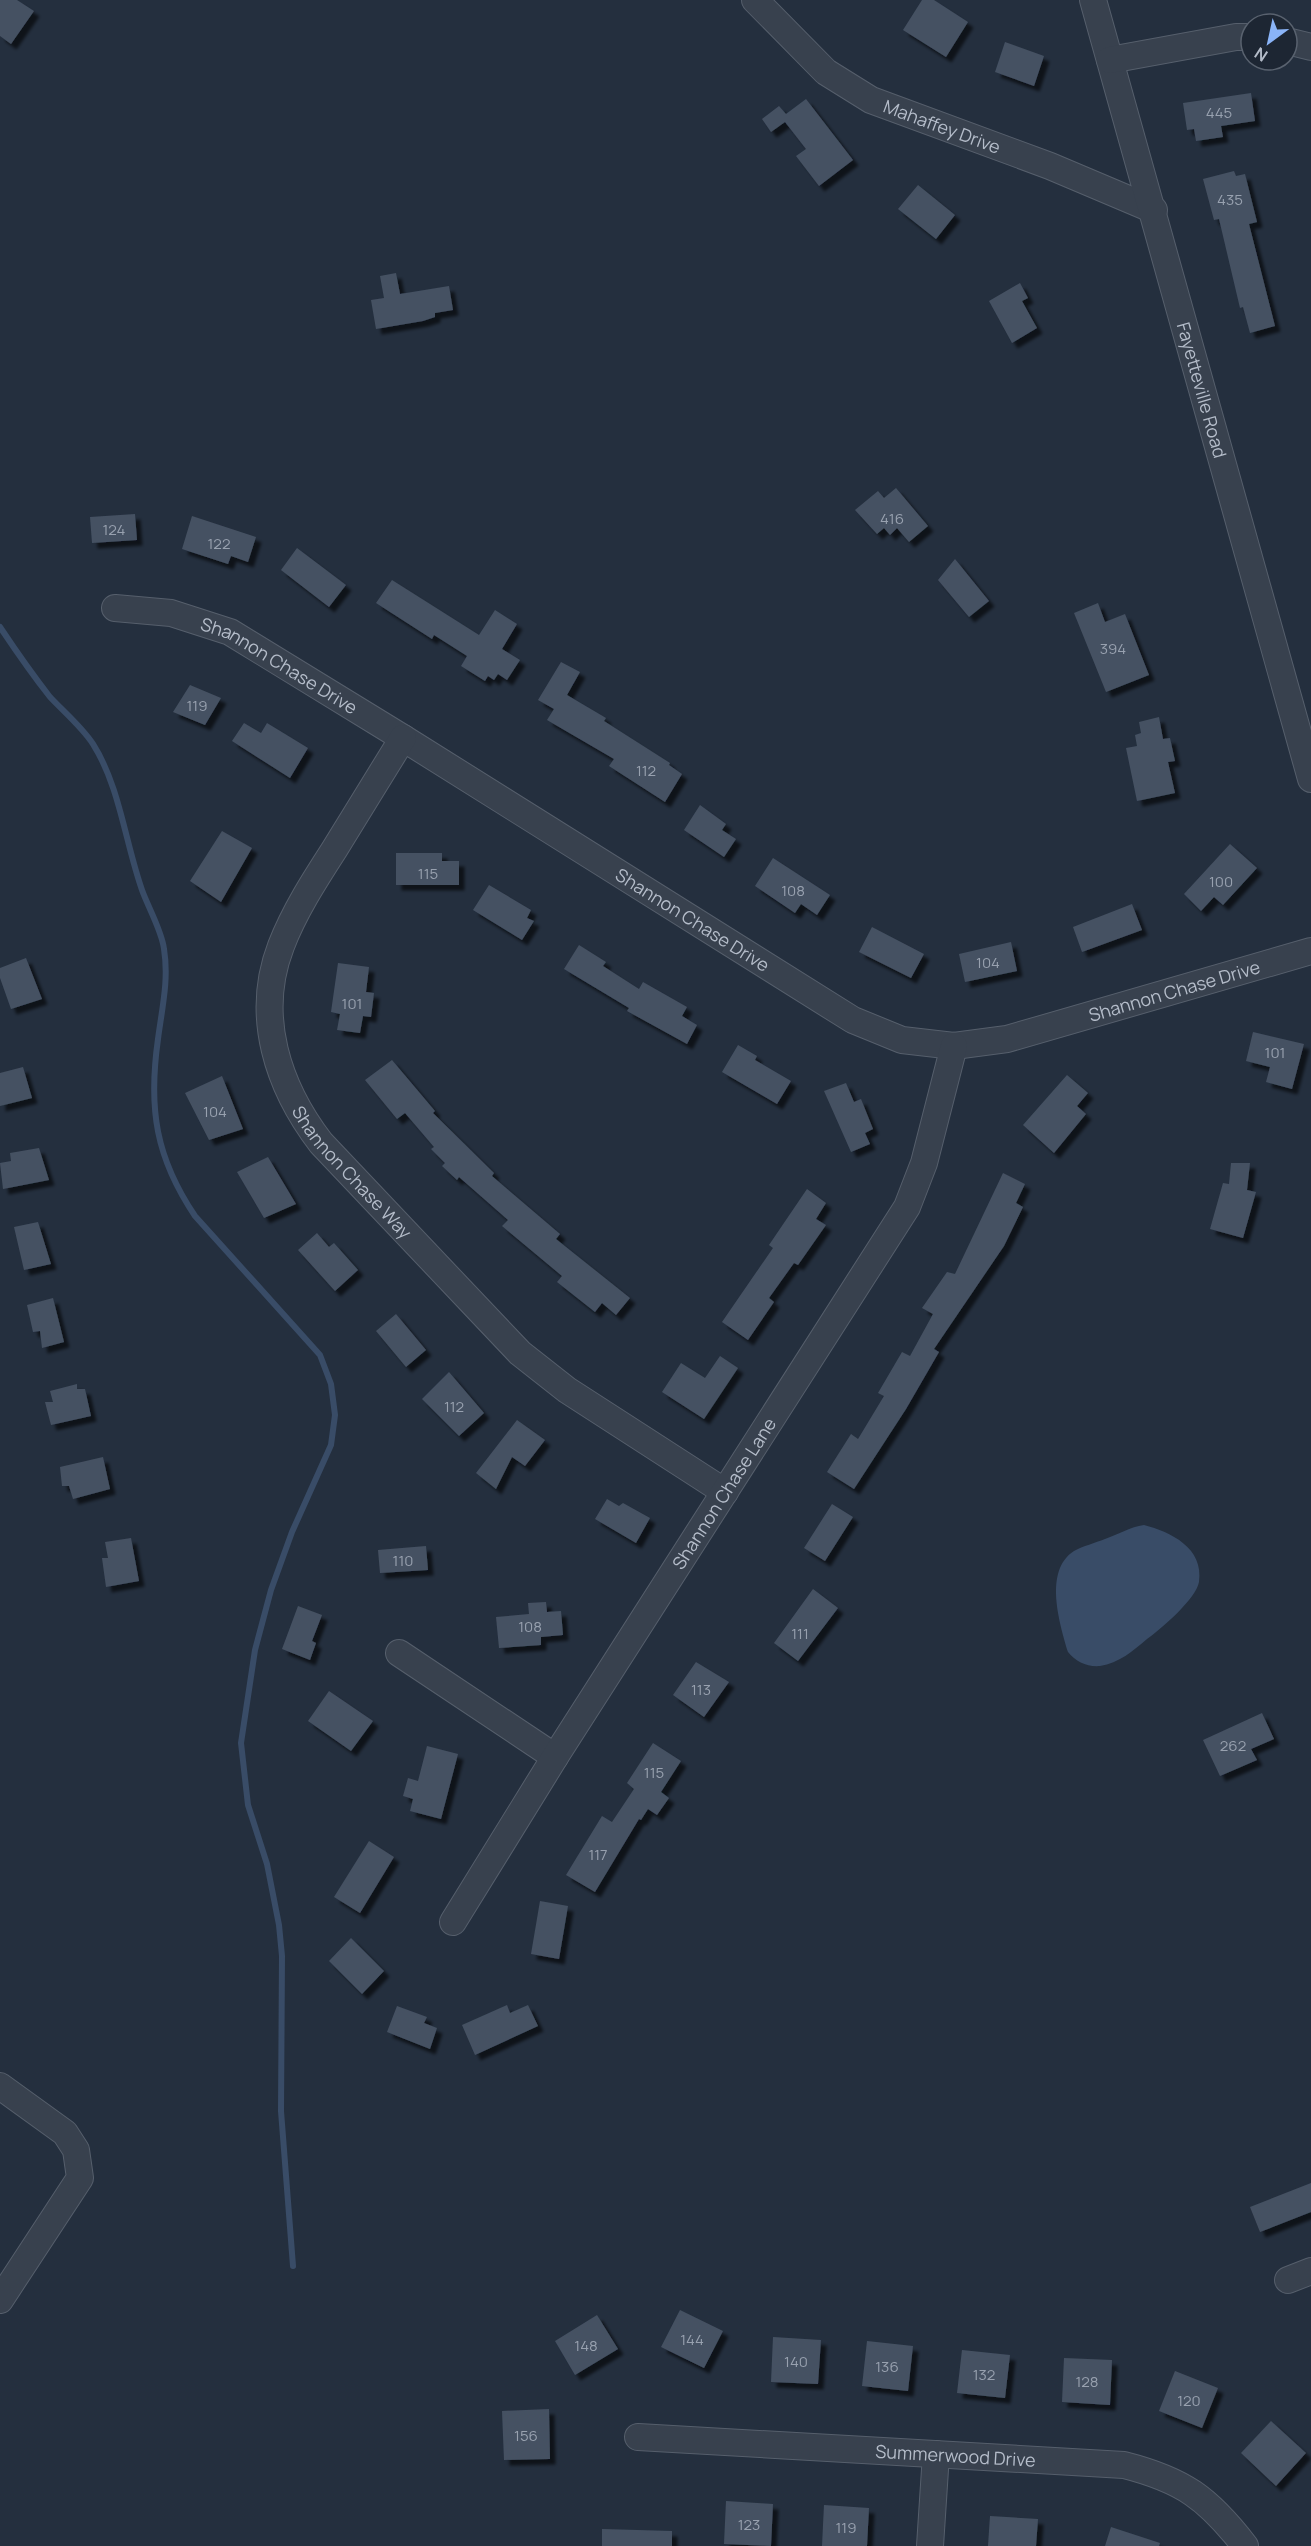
<svg xmlns="http://www.w3.org/2000/svg" width="1311" height="2546" viewBox="0 0 1311 2546" font-family="Manrope,sans-serif">
	<style>
		.water { fill: #394c67 }
		.lines { fill: none; stroke-linecap: round; stroke-linejoin: round }
		.stream { stroke: #394c67; stroke-width: 6 }
		.building { fill: #455162; filter: url(#shadow) }
		.minor-casing { stroke: #565f6c; stroke-width: 28 }
		.minor { stroke: #38414e; stroke-width: 26 }
		.labels { text-anchor: middle; dominant-baseline: central; stroke-width: 6; stroke-linejoin: round; paint-order: stroke }
		.number-label { font-size: 15px; fill: #98a1af }
		.street-label { font-size: 18px; fill: #b4bcc9; stroke: #1d2633 }
	</style>
	<defs>
		<filter id="shadow"><feDropShadow dx="5.5" dy="5.5" stdDeviation="1.5" flood-color="#0009"/></filter>
	</defs>
	<rect width="100%" height="100%" fill="#242f3e"/>
	<path class="water" d="M 1144,1525 C 1171,1532 1204,1548 1199,1582 C 1196,1599 1161,1629 1147,1639 C 1133,1651 1119,1663 1100,1666 C 1087,1667 1076,1662 1068,1652 C 1060,1624 1043,1571 1074,1551 C 1083,1546 1095,1543 1105,1539 C 1119,1534 1130,1527 1144,1525 Z"/>
	<g class="lines">
		<path class="stream" d="M 0,627 C 16,651 32,674 50,697 C 64,712 82,727 93,744 C 120,787 125,842 142,890 C 148,907 162,931 164,949 C 169,980 162,1008 158,1039 C 148,1109 156,1158 195,1216 L 320,1355 L 331,1384 L 335,1415 L 331,1445 L 292,1532 L 271,1590 L 255,1650 L 241,1743 L 248,1805 L 267,1864 L 279,1925 L 282,1956 L 281,2111 L 293,2266"/>
	</g>
	<path class="building" d="M 0,0 L 17,0 L 34,11 L 11,44 L 0,36 Z
		M 922,0 L 934,0 L 968,22 L 946,57 L 903,30 Z
		M 1005,42 L 1044,56 L 1034,86 L 995,72 Z
		M 1251,93 L 1255,121 L 1221,126 L 1223,137 L 1196,141 L 1194,129 L 1187,130 L 1183,103 Z
		M 806,99 L 853,160 L 819,186 L 796,156 L 806,149 L 785,122 L 771,132 L 762,119 L 779,106 L 786,114 Z
		M 1234,171 L 1236,176 L 1245,174 L 1257,222 L 1249,224 L 1275,326 L 1250,333 L 1243,307 L 1240,308 L 1219,219 L 1214,220 L 1203,179 Z
		M 918,185 L 955,215 L 936,239 L 898,209 Z
		M 396,273 L 400,294 L 449,286 L 453,310 L 435,313 L 435,317 L 423,321 L 376,329 L 371,300 L 384,298 L 380,276 Z
		M 1020,283 L 1028,298 L 1022,301 L 1037,328 L 1012,343 L 989,301 Z
		M 896,488 L 928,526 L 909,542 L 897,528 L 890,535 L 884,528 L 877,534 L 855,510 L 878,491 L 884,498 Z
		M 135,514 L 137,540 L 92,543 L 90,517 Z
		M 192,516 L 256,537 L 248,562 L 231,556 L 228,564 L 182,549 Z
		M 297,548 L 346,585 L 329,607 L 281,570 Z
		M 955,559 L 989,601 L 969,617 L 938,580 Z
		M 392,580 L 479,635 L 495,610 L 517,624 L 502,649 L 520,660 L 507,680 L 498,674 L 494,680 L 488,676 L 485,681 L 461,666 L 467,656 L 434,635 L 432,639 L 376,603 Z
		M 1098,603 L 1105,622 L 1125,614 L 1149,675 L 1106,692 L 1074,613 Z
		M 561,662 L 580,672 L 567,695 L 606,718 L 604,721 L 670,763 L 669,765 L 682,774 L 665,802 L 609,766 L 614,759 L 547,720 L 554,709 L 538,700 Z
		M 190,685 L 221,698 L 205,725 L 173,712 Z
		M 1159,717 L 1163,739 L 1170,738 L 1175,761 L 1168,762 L 1175,793 L 1137,801 L 1126,748 L 1137,746 L 1135,735 L 1141,733 L 1139,722 Z
		M 244,723 L 261,733 L 267,723 L 308,748 L 290,778 L 232,741 Z
		M 700,805 L 726,824 L 722,830 L 736,839 L 724,857 L 684,830 Z
		M 222,831 L 252,848 L 221,902 L 190,881 Z
		M 1230,844 L 1257,868 L 1223,905 L 1214,897 L 1201,911 L 1184,894 Z
		M 396,853 L 442,853 L 442,861 L 459,861 L 459,885 L 396,885 Z
		M 773,858 L 830,895 L 817,915 L 801,904 L 795,913 L 755,886 Z
		M 489,885 L 531,910 L 527,918 L 534,921 L 522,940 L 473,910 Z
		M 1132,904 L 1142,930 L 1082,952 L 1073,927 Z
		M 872,927 L 924,954 L 911,978 L 859,952 Z
		M 1011,942 L 1017,971 L 965,982 L 959,954 Z
		M 579,945 L 606,962 L 603,966 L 639,989 L 643,982 L 687,1007 L 682,1016 L 697,1025 L 687,1044 L 627,1011 L 629,1008 L 564,969 Z
		M 26,958 L 42,999 L 11,1009 L 0,978 L 0,968 Z
		M 338,963 L 369,967 L 366,992 L 374,993 L 371,1017 L 363,1016 L 360,1033 L 337,1030 L 340,1014 L 331,1012 Z
		M 1253,1032 L 1304,1044 L 1292,1089 L 1266,1082 L 1270,1067 L 1246,1061 Z
		M 738,1045 L 757,1056 L 755,1060 L 791,1081 L 777,1104 L 722,1072 Z
		M 392,1060 L 435,1111 L 433,1113 L 494,1173 L 492,1176 L 560,1234 L 556,1239 L 630,1298 L 616,1315 L 602,1303 L 595,1312 L 557,1282 L 562,1276 L 502,1226 L 508,1220 L 459,1177 L 457,1180 L 442,1166 L 445,1163 L 431,1149 L 434,1147 L 405,1113 L 397,1119 L 365,1080 Z
		M 23,1067 L 32,1098 L 0,1106 L 0,1073 Z
		M 1067,1075 L 1088,1093 L 1077,1106 L 1086,1114 L 1054,1153 L 1023,1125 Z
		M 222,1076 L 243,1129 L 209,1140 L 185,1093 Z
		M 846,1083 L 854,1102 L 861,1099 L 873,1129 L 865,1133 L 870,1144 L 851,1152 L 824,1091 Z
		M 39,1148 L 49,1180 L 3,1189 L 0,1163 L 11,1161 L 10,1153 Z
		M 268,1157 L 296,1204 L 264,1218 L 237,1172 Z
		M 1231,1163 L 1250,1163 L 1247,1190 L 1256,1192 L 1243,1238 L 1210,1229 L 1223,1183 L 1229,1184 Z
		M 1003,1173 L 1025,1184 L 1016,1203 L 1023,1207 L 1004,1246 L 934,1349 L 939,1352 L 906,1409 L 854,1489 L 827,1472 L 851,1434 L 858,1439 L 884,1396 L 878,1393 L 902,1352 L 910,1356 L 933,1314 L 922,1308 L 947,1272 L 955,1274 Z
		M 807,1189 L 826,1203 L 816,1219 L 826,1225 L 798,1265 L 794,1263 L 769,1298 L 774,1302 L 748,1340 L 722,1322 L 773,1248 L 769,1245 Z
		M 38,1222 L 51,1264 L 24,1270 L 14,1227 Z
		M 317,1233 L 329,1247 L 334,1243 L 358,1270 L 335,1291 L 298,1250 Z
		M 53,1298 L 64,1342 L 42,1348 L 40,1331 L 33,1332 L 27,1305 Z
		M 396,1314 L 426,1350 L 406,1367 L 376,1331 Z
		M 720,1356 L 738,1368 L 704,1419 L 662,1392 L 681,1363 L 705,1378 Z
		M 449,1372 L 484,1413 L 459,1436 L 422,1399 Z
		M 77,1384 L 77,1389 L 85,1389 L 91,1416 L 51,1425 L 45,1402 L 53,1402 L 50,1391 Z
		M 517,1420 L 545,1440 L 525,1466 L 512,1457 L 496,1489 L 476,1473 Z
		M 103,1457 L 110,1489 L 73,1499 L 69,1486 L 62,1486 L 60,1467 Z
		M 607,1499 L 619,1506 L 623,1503 L 650,1518 L 636,1543 L 595,1519 Z
		M 832,1504 L 853,1517 L 825,1561 L 804,1548 Z
		M 131,1538 L 139,1581 L 106,1587 L 102,1558 L 108,1558 L 105,1542 Z
		M 426,1546 L 428,1570 L 380,1573 L 378,1550 Z
		M 813,1589 L 838,1608 L 798,1661 L 774,1643 Z
		M 546,1602 L 547,1612 L 561,1611 L 563,1635 L 541,1637 L 541,1645 L 499,1648 L 496,1617 L 529,1614 L 528,1603 Z
		M 298,1606 L 322,1615 L 312,1641 L 316,1643 L 310,1660 L 282,1649 Z
		M 696,1662 L 729,1682 L 704,1717 L 673,1695 Z
		M 329,1691 L 373,1721 L 351,1751 L 308,1721 Z
		M 1262,1713 L 1274,1739 L 1251,1749 L 1257,1760 L 1220,1776 L 1203,1740 Z
		M 653,1743 L 681,1761 L 661,1792 L 669,1798 L 657,1815 L 648,1809 L 641,1820 L 639,1819 L 595,1892 L 566,1875 L 602,1816 L 612,1822 L 634,1789 L 627,1783 Z
		M 427,1746 L 458,1754 L 441,1819 L 410,1811 L 413,1799 L 403,1796 L 408,1778 L 418,1781 Z
		M 369,1841 L 394,1857 L 360,1913 L 334,1897 Z
		M 540,1901 L 568,1906 L 559,1959 L 531,1954 Z
		M 351,1938 L 384,1971 L 362,1994 L 329,1961 Z
		M 507,2005 L 510,2013 L 528,2005 L 538,2026 L 475,2055 L 462,2025 Z
		M 397,2006 L 427,2017 L 424,2023 L 437,2028 L 430,2049 L 387,2032 Z
		M 1311,2183 L 1311,2212 L 1260,2232 L 1250,2207 Z
		M 680,2310 L 723,2331 L 704,2368 L 661,2347 Z
		M 597,2315 L 618,2349 L 575,2375 L 555,2341 Z
		M 773,2337 L 821,2340 L 818,2384 L 771,2382 Z
		M 867,2341 L 913,2346 L 908,2391 L 862,2386 Z
		M 962,2350 L 1010,2355 L 1005,2398 L 957,2393 Z
		M 1064,2358 L 1112,2360 L 1110,2405 L 1062,2402 Z
		M 1175,2371 L 1218,2388 L 1202,2428 L 1159,2411 Z
		M 549,2409 L 550,2459 L 504,2460 L 502,2411 Z
		M 1271,2421 L 1306,2453 L 1276,2486 L 1241,2453 Z
		M 726,2501 L 773,2504 L 771,2546 L 724,2544 Z
		M 824,2505 L 869,2508 L 867,2546 L 822,2546 Z
		M 990,2516 L 1038,2519 L 1036,2546 L 988,2546 Z
		M 1111,2527 L 1160,2543 L 1159,2546 L 1105,2546 Z
		M 602,2529 L 672,2531 L 672,2546 L 602,2546 Z"/>
	<g class="lines">
		<g class="minor-casing">
			<g id="minor">
				<path id="s1" d="M 755,0 L 826,72 L 871,100 L 1050,166 L 1154,210"/>
				<path id="s2" d="M 1093,0 L 1311,779"/>
				<path d="M 1287,41 L 1311,47"/>
				<path d="M 1110,60 L 1236,37 L 1251,37"/>
				<path id="s3" d="M 115,608 L 171,613 L 230,632 L 403,738 L 853,1020 L 902,1040 L 954,1046 L 1007,1039 L 1311,951"/>
				<path id="s4" d="M 403,738 C 380,775 357,813 334,850 C 314,881 294,912 281,946 C 254,1016 278,1087 321,1143 L 520,1353 L 567,1390 L 725,1492"/>
				<path d="M 399,1653 L 555,1757"/>
				<path id="s5" d="M 453,1922 L 555,1757 L 907,1207 L 924,1163 L 954,1046"/>
				<path d="M 0,2086 L 65,2133 L 76,2150 L 80,2178 L 0,2300"/>
				<path d="M 1288,2280 L 1311,2271"/>
				<path id="s6" d="M 638,2437 L 1124,2465 C 1183,2480 1208,2498 1245,2546"/>
				<path d="M 930,2546 L 936,2454"/>
			</g>
		</g>
		<use href="#minor" class="minor"/>
	</g>
	<g class="labels">
		<g class="number-label">
			<text x="1219" y="112">445</text>
			<text x="1230" y="199">435</text>
			<text x="892" y="518">416</text>
			<text x="114" y="529">124</text>
			<text x="219" y="543">122</text>
			<text x="1113" y="648">394</text>
			<text x="197" y="705">119</text>
			<text x="646" y="770">112</text>
			<text x="428" y="873">115</text>
			<text x="1221" y="881">100</text>
			<text x="793" y="890">108</text>
			<text x="988" y="962">104</text>
			<text x="352" y="1003">101</text>
			<text x="1275" y="1052">101</text>
			<text x="215" y="1111">104</text>
			<text x="454" y="1406">112</text>
			<text x="403" y="1560">110</text>
			<text x="530" y="1626">108</text>
			<text x="800" y="1633">111</text>
			<text x="701" y="1689">113</text>
			<text x="1233" y="1745">262</text>
			<text x="654" y="1772">115</text>
			<text x="598" y="1854">117</text>
			<text x="692" y="2339">144</text>
			<text x="586" y="2345">148</text>
			<text x="796" y="2361">140</text>
			<text x="887" y="2366">136</text>
			<text x="984" y="2374">132</text>
			<text x="1087" y="2381">128</text>
			<text x="1189" y="2400">120</text>
			<text x="526" y="2435">156</text>
			<text x="749" y="2524">123</text>
			<text x="846" y="2527">119</text>
		</g>
		<g class="street-label">
			<text stroke="none"><textPath href="#s1" startOffset="230">Mahaffey Drive</textPath></text>
			<text stroke="none"><textPath href="#s2" startOffset="405">Fayetteville Road</textPath></text>
			<text stroke="none"><textPath href="#s3" startOffset="177">Shannon Chase Drive</textPath></text>
			<text stroke="none"><textPath href="#s3" startOffset="663">Shannon Chase Drive</textPath></text>
			<text stroke="none"><textPath href="#s3" startOffset="1185">Shannon Chase Drive</textPath></text>
			<text stroke="none"><textPath href="#s4" startOffset="494">Shannon Chase Way</textPath></text>
			<text stroke="none"><textPath href="#s5" startOffset="507">Shannon Chase Lane</textPath></text>
			<text stroke="none"><textPath href="#s6" startOffset="318">Summerwood Drive</textPath></text>
		</g>
	</g>
	<g transform="translate(1269 42) rotate(213)"><circle r="28" fill="#1d2633" stroke="#59626f" stroke-width="1.5"/>
	<path d="M0-4.5L10 22L0 15L-10 22Z" fill="#8ab4f8"/>
	<text y="-9" font-size="16" font-weight="bold" text-anchor="middle" fill="#b4bcc9">N</text>
	</g>
</svg>
